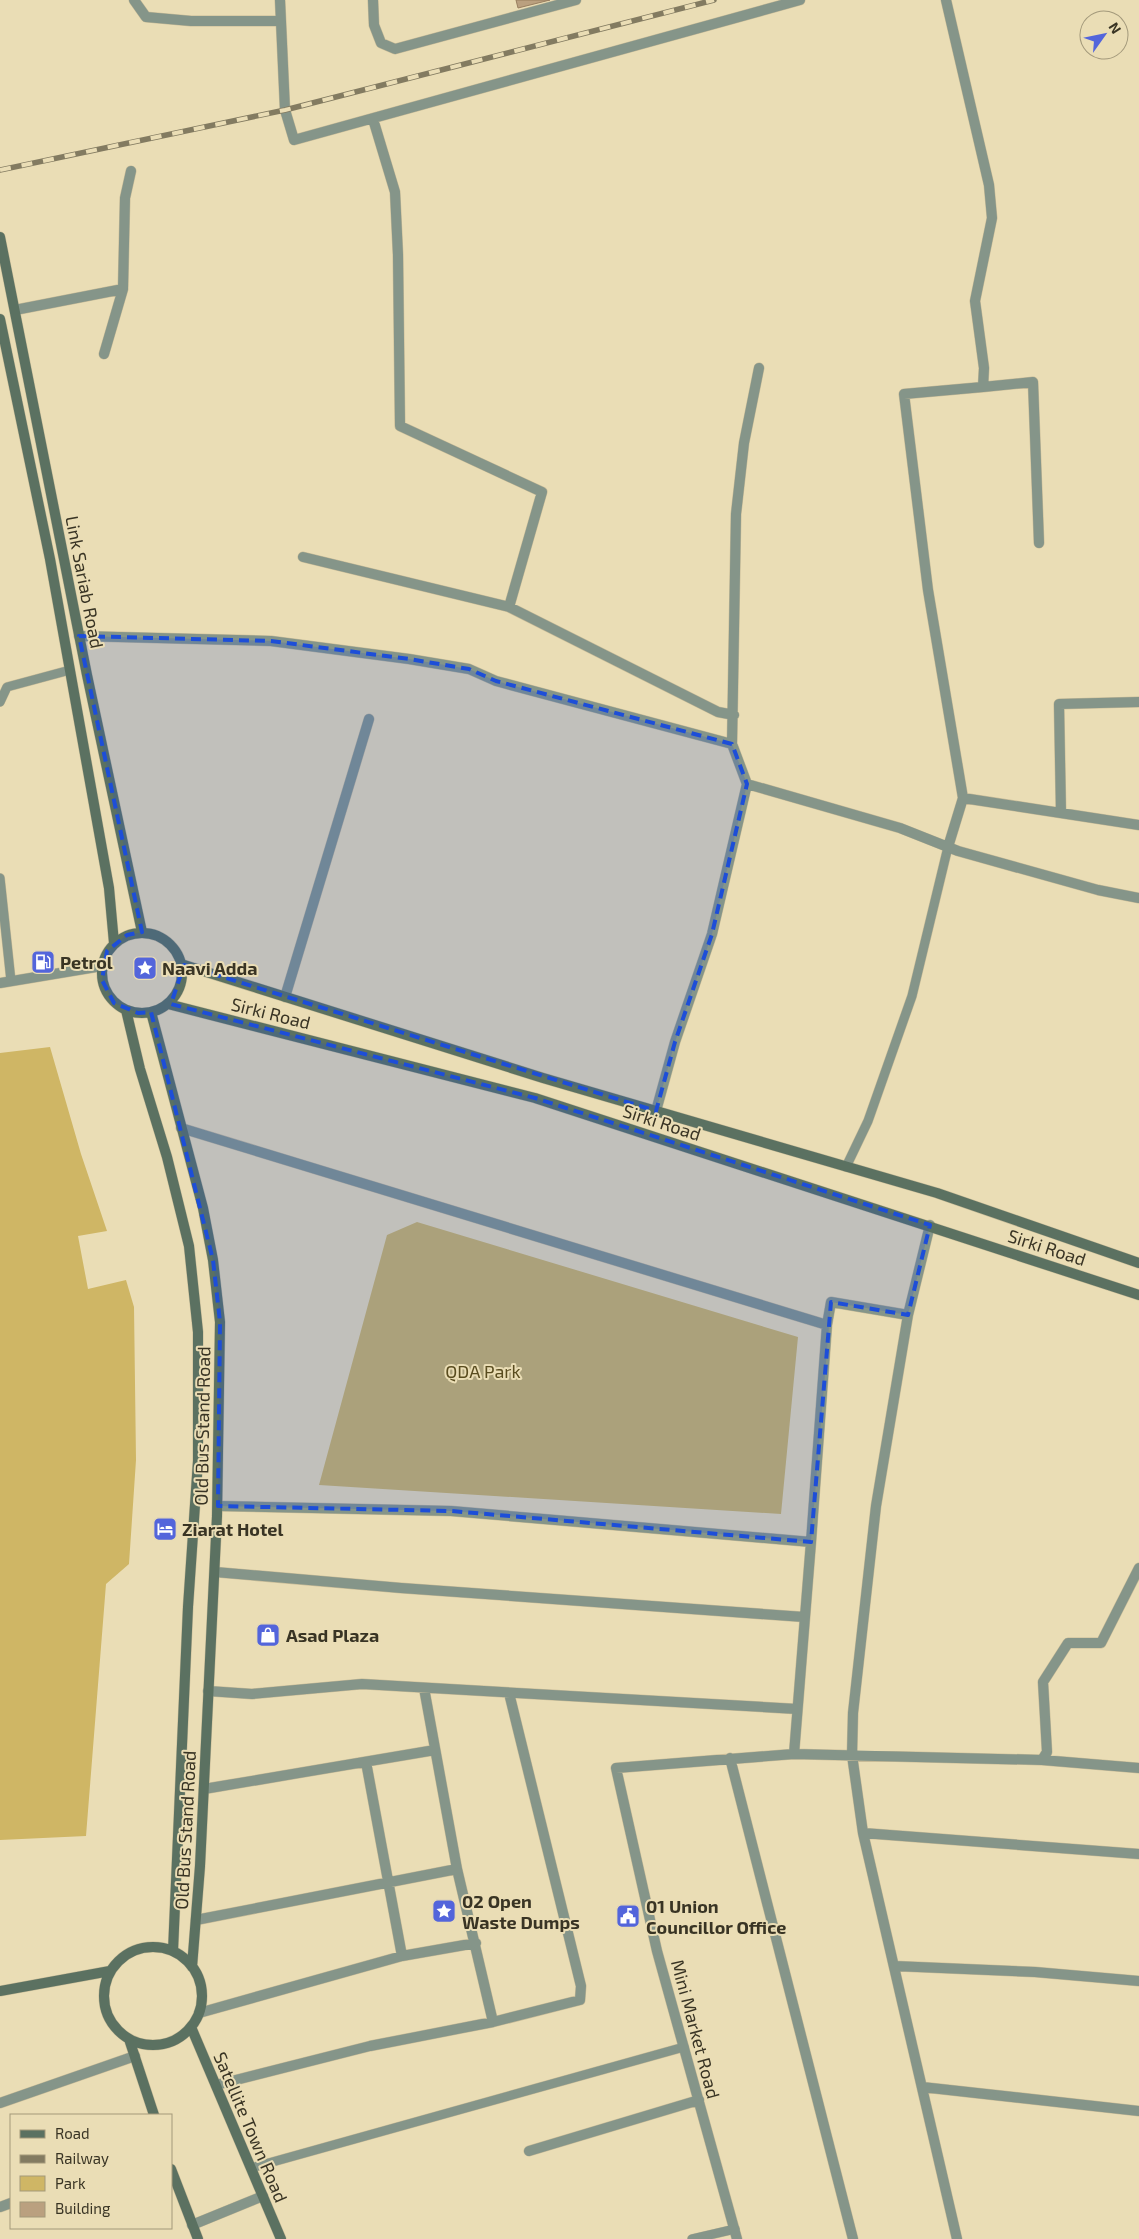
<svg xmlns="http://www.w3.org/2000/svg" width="1139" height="2239" viewBox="0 0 1139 2239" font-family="'Exo 2',sans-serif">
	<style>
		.green { fill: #cfb665 }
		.building { fill: #baa07f; stroke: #987e5f }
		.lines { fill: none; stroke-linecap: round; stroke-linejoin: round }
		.lane-casing { stroke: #c7bb98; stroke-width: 10 }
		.street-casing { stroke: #c7bb98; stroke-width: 11 }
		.secondary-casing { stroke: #c7bb98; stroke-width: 11 }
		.lane { stroke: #859589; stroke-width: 9 }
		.street { stroke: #859589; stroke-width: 10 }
		.secondary { stroke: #5b7161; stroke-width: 10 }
		.rail-casing { stroke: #837b61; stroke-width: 5.5 }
		.rail { stroke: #eaddb5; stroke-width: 4; stroke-dasharray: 11; stroke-linecap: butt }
		.marked { fill: #1d4ed8; fill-opacity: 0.2; stroke: #1d4ed8; stroke-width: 4; stroke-dasharray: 10 6; stroke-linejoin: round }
		.labels { text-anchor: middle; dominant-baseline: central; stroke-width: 4; stroke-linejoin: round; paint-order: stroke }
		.street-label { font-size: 18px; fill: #393424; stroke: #eaddb5 }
		.poi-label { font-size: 18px; font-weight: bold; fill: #393424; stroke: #eaddb5; text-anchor: start }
		.park-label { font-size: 18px; fill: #594c1f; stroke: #eaddb5 }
	</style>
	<rect width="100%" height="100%" fill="#eaddb5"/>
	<path class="green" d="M 50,1047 L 81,1154 L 107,1231 L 78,1236 L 88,1289 L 126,1280 L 134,1307 L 136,1460 L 129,1564 L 106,1584 L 86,1836 L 0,1840 L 0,1053 Z
		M 417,1222 L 798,1337 L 781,1514 L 319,1485 L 387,1235 Z"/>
	<path class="building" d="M 516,0 L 550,0 L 518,8 Z"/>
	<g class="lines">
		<g class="lane-casing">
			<path id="lane" d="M 0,702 L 7,687 L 70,670
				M 0,878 L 11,981
				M 846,1167 L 868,1121 L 912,996 L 948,847
				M 251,2168 L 684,2047
				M 692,2239 L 735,2229"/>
		</g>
		<g class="street-casing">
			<path id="street" d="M 134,0 L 146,17 L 191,21 L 281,21
				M 280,0 L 285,110 L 294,140 L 800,0
				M 373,0 L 374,25 L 381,43 L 395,49 L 576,0
				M 946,0 L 989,185 L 992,218 L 975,301 L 984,368 L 983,387 L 904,394 L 928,590 L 963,798 L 1139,825
				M 373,119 L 395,192 L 398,255 L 400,426 L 542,492 L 509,607
				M 15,310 L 123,289
				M 104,354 L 123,289 L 125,198 L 131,171
				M 983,387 L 1033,382 L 1039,543
				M 303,557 L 509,607 L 718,712 L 734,715
				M 79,636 L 271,641 L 409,659 L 469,669 L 496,681 L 732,744
				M 747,784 L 900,828 L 958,851 L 1098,890 L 1139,898
				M 1061,813 L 1059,704 L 1139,702
				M 948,847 L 963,798
				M 0,983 L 102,966
				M 285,997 L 369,719
				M 656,1111 L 675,1042 L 712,934 L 747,784 L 732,744 L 736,514 L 744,443 L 759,368
				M 181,1128 L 827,1325
				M 930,1225 L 908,1315 L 876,1506 L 853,1713 L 852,1755 L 863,1833 L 957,2239
				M 218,1506 L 451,1511 L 811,1542 L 827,1325 L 831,1302 L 908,1315
				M 215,1572 L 401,1588 L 804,1617
				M 424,1688 L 457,1869 L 493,2022
				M 208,1691 L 252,1694 L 362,1684 L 797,1709
				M 794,1754 L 811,1542
				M 730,1758 L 853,2239
				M 1042,1760 L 1139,1768
				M 366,1762 L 402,1956
				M 204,1789 L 435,1750
				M 863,1833 L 1139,1854
				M 196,1920 L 457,1869
				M 894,1966 L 1035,1972 L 1139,1981
				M 199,2013 L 402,1956 L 476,1943
				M 216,2085 L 370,2046 L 493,2022 L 580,2000 L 581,1986 L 509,1693
				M 922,2087 L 1139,2111
				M 0,2103 L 135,2056
				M 529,2151 L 699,2100
				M 0,2207 L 11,2203
				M 192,2225 L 263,2196
				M 737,2239 L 657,1951 L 616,1768 L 794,1754 L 1042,1760 L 1047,1752 L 1043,1682 L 1068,1643 L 1101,1643 L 1139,1568"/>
		</g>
		<g class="secondary-casing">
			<path id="secondary" d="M 0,237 L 87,675 L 142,932
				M 0,319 L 50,559 L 109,888 L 114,943
				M102 973a40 40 0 1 1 80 0a40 40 0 1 1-80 0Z
				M 181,964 L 543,1078 L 937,1193 L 1139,1263
				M 168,1004 L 535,1098 L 1139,1295
				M 126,1010 L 140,1069 L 167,1157 L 189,1246 L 198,1332 L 198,1461 L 188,1607 L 173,1951
				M 151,1012 L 203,1208 L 213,1260 L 220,1322 L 217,1516 L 200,1866 L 192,1967
				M104 1996a49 49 0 1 1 98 0a49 49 0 1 1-98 0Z
				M 0,1991 L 110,1971
				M 191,2027 L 281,2239
				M 129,2039 L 154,2115
				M 171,2169 L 198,2239"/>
		</g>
		<use href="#lane" class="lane"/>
		<use href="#street" class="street"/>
		<use href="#secondary" class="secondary"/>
		<g class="rail-casing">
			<path id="rail" d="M 0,170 L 285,110 L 714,0"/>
		</g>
		<use href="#rail" class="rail"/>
	</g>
	<path class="marked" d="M 79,636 L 271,641 L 409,659 L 469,669 L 496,681 L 732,744 L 747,784 L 712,934 L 675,1042 L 656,1111 L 184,965 L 171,1004 L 535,1098 L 930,1225 L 908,1315 L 831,1302 L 811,1542 L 451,1511 L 218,1506 L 220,1322 L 213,1260 L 151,1012 L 138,1013 L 114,1003 L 102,980 L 107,951 L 127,935 L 142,932 Z"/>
	<defs>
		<g id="fuel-square" transform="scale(1.25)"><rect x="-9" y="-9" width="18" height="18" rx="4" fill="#5365db" stroke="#eaddb5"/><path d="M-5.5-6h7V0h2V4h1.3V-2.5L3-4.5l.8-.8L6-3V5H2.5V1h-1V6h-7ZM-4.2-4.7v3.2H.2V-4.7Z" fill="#fff"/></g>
		<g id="sight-square" transform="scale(1.25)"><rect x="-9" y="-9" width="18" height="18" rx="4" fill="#5365db" stroke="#eaddb5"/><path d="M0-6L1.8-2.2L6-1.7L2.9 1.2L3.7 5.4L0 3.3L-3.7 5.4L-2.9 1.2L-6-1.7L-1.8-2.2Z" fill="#fff"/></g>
		<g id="hotel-square" transform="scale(1.25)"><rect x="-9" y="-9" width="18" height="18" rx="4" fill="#5365db" stroke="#eaddb5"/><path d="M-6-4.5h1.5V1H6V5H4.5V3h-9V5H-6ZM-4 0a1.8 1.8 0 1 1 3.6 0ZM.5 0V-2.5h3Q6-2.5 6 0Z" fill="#fff"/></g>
		<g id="shop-square" transform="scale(1.25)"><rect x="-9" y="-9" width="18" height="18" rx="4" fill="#5365db" stroke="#eaddb5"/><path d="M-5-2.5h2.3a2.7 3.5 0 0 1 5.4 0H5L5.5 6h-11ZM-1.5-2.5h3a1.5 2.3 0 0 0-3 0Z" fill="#fff"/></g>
		<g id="civic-square" transform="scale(1.25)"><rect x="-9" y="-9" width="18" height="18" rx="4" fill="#5365db" stroke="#eaddb5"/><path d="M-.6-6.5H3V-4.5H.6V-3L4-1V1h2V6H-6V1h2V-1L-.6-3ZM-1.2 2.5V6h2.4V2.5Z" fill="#fff"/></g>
	</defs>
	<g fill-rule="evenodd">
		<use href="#fuel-square" x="43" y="962"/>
		<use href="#sight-square" x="145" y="968"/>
		<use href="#hotel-square" x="165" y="1529"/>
		<use href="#shop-square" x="268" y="1635"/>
		<use href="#sight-square" x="444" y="1911"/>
		<use href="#civic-square" x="628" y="1916"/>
	</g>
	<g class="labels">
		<g class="street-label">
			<text transform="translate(85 582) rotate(79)">Link Sariab Road</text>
			<text transform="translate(271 1013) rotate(14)">Sirki Road</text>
			<text transform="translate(662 1122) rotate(18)">Sirki Road</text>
			<text transform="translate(1047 1247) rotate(18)">Sirki Road</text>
			<text transform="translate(202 1426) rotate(-89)">Old Bus Stand Road</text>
			<text transform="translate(185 1830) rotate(-87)">Old Bus Stand Road</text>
			<text transform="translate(696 2029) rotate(75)">Mini Market Road</text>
			<text transform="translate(251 2127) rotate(67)">Satellite Town Road</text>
		</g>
		<g class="poi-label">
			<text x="60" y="962">Petrol</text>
			<text x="162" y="968">Naavi Adda</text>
			<text x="182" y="1529">Ziarat Hotel</text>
			<text x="286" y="1635">Asad Plaza</text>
			<text x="462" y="1901">02 Open<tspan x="462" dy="21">Waste Dumps</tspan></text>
			<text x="646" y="1906">01 Union<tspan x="646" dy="21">Councillor Office</tspan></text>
		</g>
		<g class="park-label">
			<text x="483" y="1371">QDA Park</text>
		</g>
	</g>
	<rect x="10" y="2114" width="162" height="115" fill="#eaddb5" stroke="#a3997b"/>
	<rect x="20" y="2130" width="25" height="8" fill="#5b7161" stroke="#a3997b"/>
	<text x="55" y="2139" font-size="15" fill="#393424">Road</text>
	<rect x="20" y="2155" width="25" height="8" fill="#837b61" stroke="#a3997b"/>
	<text x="55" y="2164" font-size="15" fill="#393424">Railway</text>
	<rect x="20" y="2176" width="25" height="15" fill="#cfb665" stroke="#a3997b"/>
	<text x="55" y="2189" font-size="15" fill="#393424">Park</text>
	<rect x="20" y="2202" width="25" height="15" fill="#baa07f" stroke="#a3997b"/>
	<text x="55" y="2214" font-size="15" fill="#393424">Building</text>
	<g transform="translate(1104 35) rotate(57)"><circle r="24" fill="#eaddb5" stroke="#a3997b"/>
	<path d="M0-4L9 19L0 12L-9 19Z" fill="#5365db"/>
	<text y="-8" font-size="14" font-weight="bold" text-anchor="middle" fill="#393424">N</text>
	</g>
</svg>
